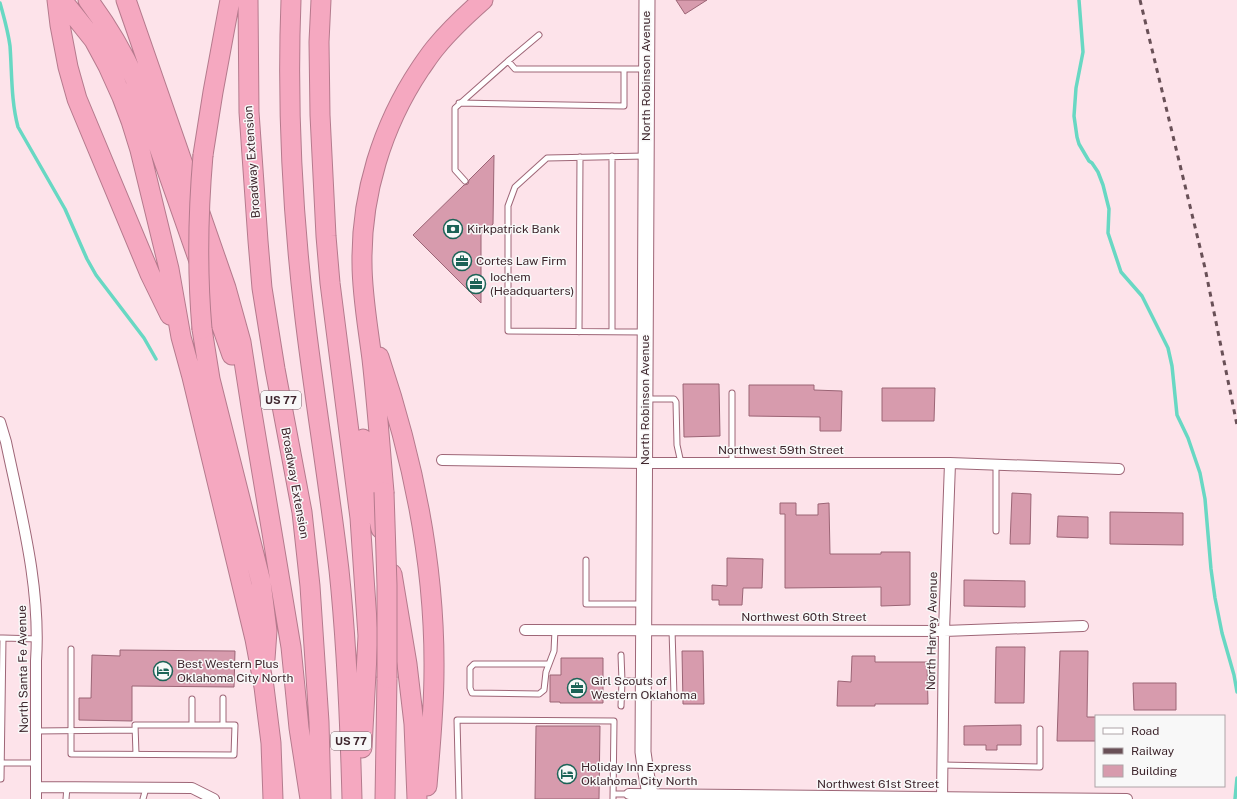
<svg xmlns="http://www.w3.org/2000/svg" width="1237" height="799" viewBox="0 0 1237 799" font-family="'Public Sans',sans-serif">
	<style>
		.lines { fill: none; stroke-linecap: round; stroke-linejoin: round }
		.stream { stroke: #68d8c3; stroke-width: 3.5 }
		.building { fill: #d79bad; stroke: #9b6475 }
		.lane-casing { stroke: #9e6677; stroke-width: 7 }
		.street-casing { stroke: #9e6677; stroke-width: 12 }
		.secondary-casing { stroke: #9e6677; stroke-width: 17 }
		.highway-casing { stroke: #b57a8d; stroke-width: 21 }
		.lane { stroke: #fff; stroke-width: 5 }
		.street { stroke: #fff; stroke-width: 10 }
		.secondary { stroke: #fff; stroke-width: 15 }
		.highway { stroke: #f5a8c0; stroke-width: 19 }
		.rail { stroke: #695057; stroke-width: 3; stroke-dasharray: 5 5; stroke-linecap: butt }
		.highway-bridge-casing { stroke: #b57a8d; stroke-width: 21; stroke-linecap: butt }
		.highway-bridge { stroke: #f5a8c0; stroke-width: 19 }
		.labels { text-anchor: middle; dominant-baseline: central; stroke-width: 3; stroke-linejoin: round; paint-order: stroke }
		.shield { fill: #f8f8f8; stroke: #76656a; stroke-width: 1 }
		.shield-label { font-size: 11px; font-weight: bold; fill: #3e262d }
		.street-label { font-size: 12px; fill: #3e262d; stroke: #f8f8f8 }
		.poi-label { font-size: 12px; fill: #3e262d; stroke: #f8f8f8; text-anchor: start }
	</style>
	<rect width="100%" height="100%" fill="#fde3ea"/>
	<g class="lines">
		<path class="stream" d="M 1079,0 L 1083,52 L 1076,88 L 1074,116 L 1077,137 L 1079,144 L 1089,161 L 1092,163 L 1098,172 L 1103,185 L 1109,209 L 1108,233 L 1121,272 L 1142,296 L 1168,348 L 1172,366 L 1177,415 L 1188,438 L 1200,473 L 1205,499 L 1211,569 L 1215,598 L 1222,633 L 1234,675 L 1237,692
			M 0,3 C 4,17 8,31 10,46 C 12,73 11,101 18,127 L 65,209 L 87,259 L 96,275 L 144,338 L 156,359
			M 1235,799 L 1237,778"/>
	</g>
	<path class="building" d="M 676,0 L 707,0 L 685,14 Z
		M 494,155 L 493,224 L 481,234 L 481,303 L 413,235 L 464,185 L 468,184 L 469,180 Z
		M 683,384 L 719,384 L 720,436 L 684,437 Z
		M 749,385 L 814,385 L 814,390 L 842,391 L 841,431 L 820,431 L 820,417 L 749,416 Z
		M 882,388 L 935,388 L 934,421 L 882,421 Z
		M 1012,493 L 1031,494 L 1030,544 L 1010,544 Z
		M 780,503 L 796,503 L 796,515 L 818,515 L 818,504 L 829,503 L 830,554 L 881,554 L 881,552 L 910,552 L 910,605 L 881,606 L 881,587 L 785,588 L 785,514 L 780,514 Z
		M 1110,512 L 1183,513 L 1183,545 L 1110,544 Z
		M 1058,516 L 1088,517 L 1088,538 L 1057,537 Z
		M 727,558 L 763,559 L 762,588 L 743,588 L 742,605 L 719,605 L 719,600 L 712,600 L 712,585 L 727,586 Z
		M 964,580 L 1025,581 L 1025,607 L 964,606 Z
		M 996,647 L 1025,647 L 1024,703 L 995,703 Z
		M 120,650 L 235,651 L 234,687 L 132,686 L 132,721 L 79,720 L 79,698 L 91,698 L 92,655 L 120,656 Z
		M 682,651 L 703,651 L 704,704 L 683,704 Z
		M 1060,651 L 1088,651 L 1087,717 L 1096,717 L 1096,741 L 1057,741 Z
		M 852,656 L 875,656 L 875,662 L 927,662 L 928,704 L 875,704 L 875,706 L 837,706 L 838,681 L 851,682 Z
		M 561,658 L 603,658 L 603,703 L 560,703 L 560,702 L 550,702 L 550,675 L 561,675 Z
		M 1133,683 L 1176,683 L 1176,710 L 1134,710 Z
		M 1021,725 L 1021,745 L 997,745 L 997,750 L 986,750 L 986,745 L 964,745 L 964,726 Z
		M 536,726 L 600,726 L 599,799 L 535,799 Z"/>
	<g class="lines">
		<g class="lane-casing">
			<path id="lane" d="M 508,61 L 539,35
				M 459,103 L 624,106 L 624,69
				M 465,181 L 455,170 L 455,108 L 508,61 L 515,69 L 645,69
				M 579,332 L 580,157
				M 612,332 L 612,156
				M 644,332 L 508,331 L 508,206 L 515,187 L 547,158 L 645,156
				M 732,393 L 732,463
				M 647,399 L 674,399 L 676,402 L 677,445 L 681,463
				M 996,465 L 996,531
				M 586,560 L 586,604 L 642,604
				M 0,638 L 3,638 L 1,779 L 0,779
				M 3,638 L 38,639
				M 71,649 L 71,754 L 234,755 L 235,725 L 135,725 L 136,754
				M 621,655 L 622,681
				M 548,664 L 474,664 L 470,668 L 470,688 L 472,693 L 539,694 L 544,690 L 546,672 L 554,651 L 555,630
				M 645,697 L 674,696 L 672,630
				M 223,698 L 223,725
				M 192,699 L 192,725
				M 621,706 L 622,681 L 642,681
				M 36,731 L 135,730
				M 1,763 L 36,763
				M 942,765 L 1040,767 L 1040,729
				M 613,794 L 629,794
				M 66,799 L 67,787
				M 143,799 L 146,788
				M 459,799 L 457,720 L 614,721 L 613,799"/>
		</g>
		<g class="street-casing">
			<path id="street" d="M 0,422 L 6,442 C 21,514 41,587 36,661 L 36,799
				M 442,460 L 644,463 L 950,463 L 1119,469
				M 525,630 L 944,631 L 1083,626
				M 36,787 L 192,788 L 214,799
				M 629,794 L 1127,799
				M 942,799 L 944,631 L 950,463"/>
		</g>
		<g class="secondary-casing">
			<path id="secondary" d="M 647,0 L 643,752 L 646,773 L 651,799"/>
		</g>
		<g class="highway-casing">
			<path id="highway" d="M 57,0 L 60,25 L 68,67 L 77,99 L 150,274 L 170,315
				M 62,0 L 94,40 L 108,66 L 122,97 L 131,121 L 140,150 L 169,269 L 181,337 L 192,377 L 255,639 L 264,687 L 271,743 L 273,799
				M 88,0 C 107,25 122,51 135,79 L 232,355
				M 126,0 L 226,288 L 241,342 L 252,413 L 291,647 L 299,728 L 310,799
				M 248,0 L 249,112 L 258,241 L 262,288 L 275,369 L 302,512 L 310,586 L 319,722 L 321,799
				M 291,0 C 287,103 292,207 304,310 C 314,397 329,483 339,570 C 347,646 350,722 352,799
				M 321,0 L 319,42 L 320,115 L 326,236 L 330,283 L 360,518 L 368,636 L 362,748
				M 203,155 L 213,92 L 230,0
				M 202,329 L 210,379 L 261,582 L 267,631 L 265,659
				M 379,357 C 413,458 435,565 434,671 C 434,710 430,748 427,786
				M 363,439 L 375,502 L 381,529
				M 384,492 C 380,447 377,403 372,359 C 368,327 362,295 362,263 C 361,195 382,126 420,69 C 425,62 430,54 436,47 C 450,30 466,15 483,0
				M 392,574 L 407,664 L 414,724 L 417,799
				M 385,799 L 387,678"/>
		</g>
		<use href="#lane" class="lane"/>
		<use href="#street" class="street"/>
		<use href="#secondary" class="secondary"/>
		<use href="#highway" class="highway"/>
		<path class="rail" d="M 1140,0 L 1205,268 L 1237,425"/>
		<g class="highway-bridge-casing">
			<path id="highway-bridge" d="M 202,329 C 197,271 198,213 203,155
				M 384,492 L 387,585 L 387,678"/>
		</g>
		<use href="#highway-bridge" class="highway-bridge"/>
	</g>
	<defs>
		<g id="bank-ring" transform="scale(1)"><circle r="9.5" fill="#f8f8f8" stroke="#1c6357" stroke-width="1.5"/><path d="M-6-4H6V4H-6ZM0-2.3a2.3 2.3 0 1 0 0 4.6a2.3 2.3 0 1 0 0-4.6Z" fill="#1c6357"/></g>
		<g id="office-ring" transform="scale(1)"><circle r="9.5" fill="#f8f8f8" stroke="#1c6357" stroke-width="1.5"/><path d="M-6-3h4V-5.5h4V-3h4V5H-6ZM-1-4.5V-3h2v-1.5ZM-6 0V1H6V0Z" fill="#1c6357"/></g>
		<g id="hotel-ring" transform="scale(1)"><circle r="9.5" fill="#f8f8f8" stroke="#1c6357" stroke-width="1.5"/><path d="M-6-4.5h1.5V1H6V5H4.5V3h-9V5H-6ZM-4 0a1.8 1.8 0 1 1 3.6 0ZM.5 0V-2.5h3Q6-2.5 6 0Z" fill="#1c6357"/></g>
	</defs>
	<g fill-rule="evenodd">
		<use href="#bank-ring" x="453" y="229"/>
		<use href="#office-ring" x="462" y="261"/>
		<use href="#office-ring" x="476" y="284"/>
		<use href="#hotel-ring" x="163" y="671"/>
		<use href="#office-ring" x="577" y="688"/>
		<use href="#hotel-ring" x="567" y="774"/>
	</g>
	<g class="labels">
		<g class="shield">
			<rect x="261" y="391" width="40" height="18" rx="3"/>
			<rect x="331" y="732" width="40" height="18" rx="3"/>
		</g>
		<g class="shield-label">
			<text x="281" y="400">US 77</text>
			<text x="351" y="741">US 77</text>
		</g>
		<g class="street-label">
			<text transform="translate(646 76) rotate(-90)">North Robinson Avenue</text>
			<text transform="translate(252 162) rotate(-94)">Broadway Extension</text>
			<text transform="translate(645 400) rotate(-90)">North Robinson Avenue</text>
			<text x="781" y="450">Northwest 59th Street</text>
			<text transform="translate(295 483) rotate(80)">Broadway Extension</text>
			<text x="804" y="617">Northwest 60th Street</text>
			<text transform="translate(932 631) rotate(-89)">North Harvey Avenue</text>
			<text transform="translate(23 669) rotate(-91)">North Santa Fe Avenue</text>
			<text x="878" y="784">Northwest 61st Street</text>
		</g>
		<g class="poi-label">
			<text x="467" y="229">Kirkpatrick Bank</text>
			<text x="476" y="261">Cortes Law Firm</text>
			<text x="490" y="277">Iochem<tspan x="490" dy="14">(Headquarters)</tspan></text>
			<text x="177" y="664">Best Western Plus<tspan x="177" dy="14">Oklahoma City North</tspan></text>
			<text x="591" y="681">Girl Scouts of<tspan x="591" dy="14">Western Oklahoma</tspan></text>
			<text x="581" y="767">Holiday Inn Express<tspan x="581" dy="14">Oklahoma City North</tspan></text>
		</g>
	</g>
	<rect x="1095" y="715" width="130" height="72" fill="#f8f8f8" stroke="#aea4a7"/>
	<rect x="1103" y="728" width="20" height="6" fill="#ffffff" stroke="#aea4a7"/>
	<text x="1131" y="735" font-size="12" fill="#3e262d">Road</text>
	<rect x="1103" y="748" width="20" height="6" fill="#695057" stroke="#aea4a7"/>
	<text x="1131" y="755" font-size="12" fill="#3e262d">Railway</text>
	<rect x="1103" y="765" width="20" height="12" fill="#d79bad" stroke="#aea4a7"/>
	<text x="1131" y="775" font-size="12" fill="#3e262d">Building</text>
</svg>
